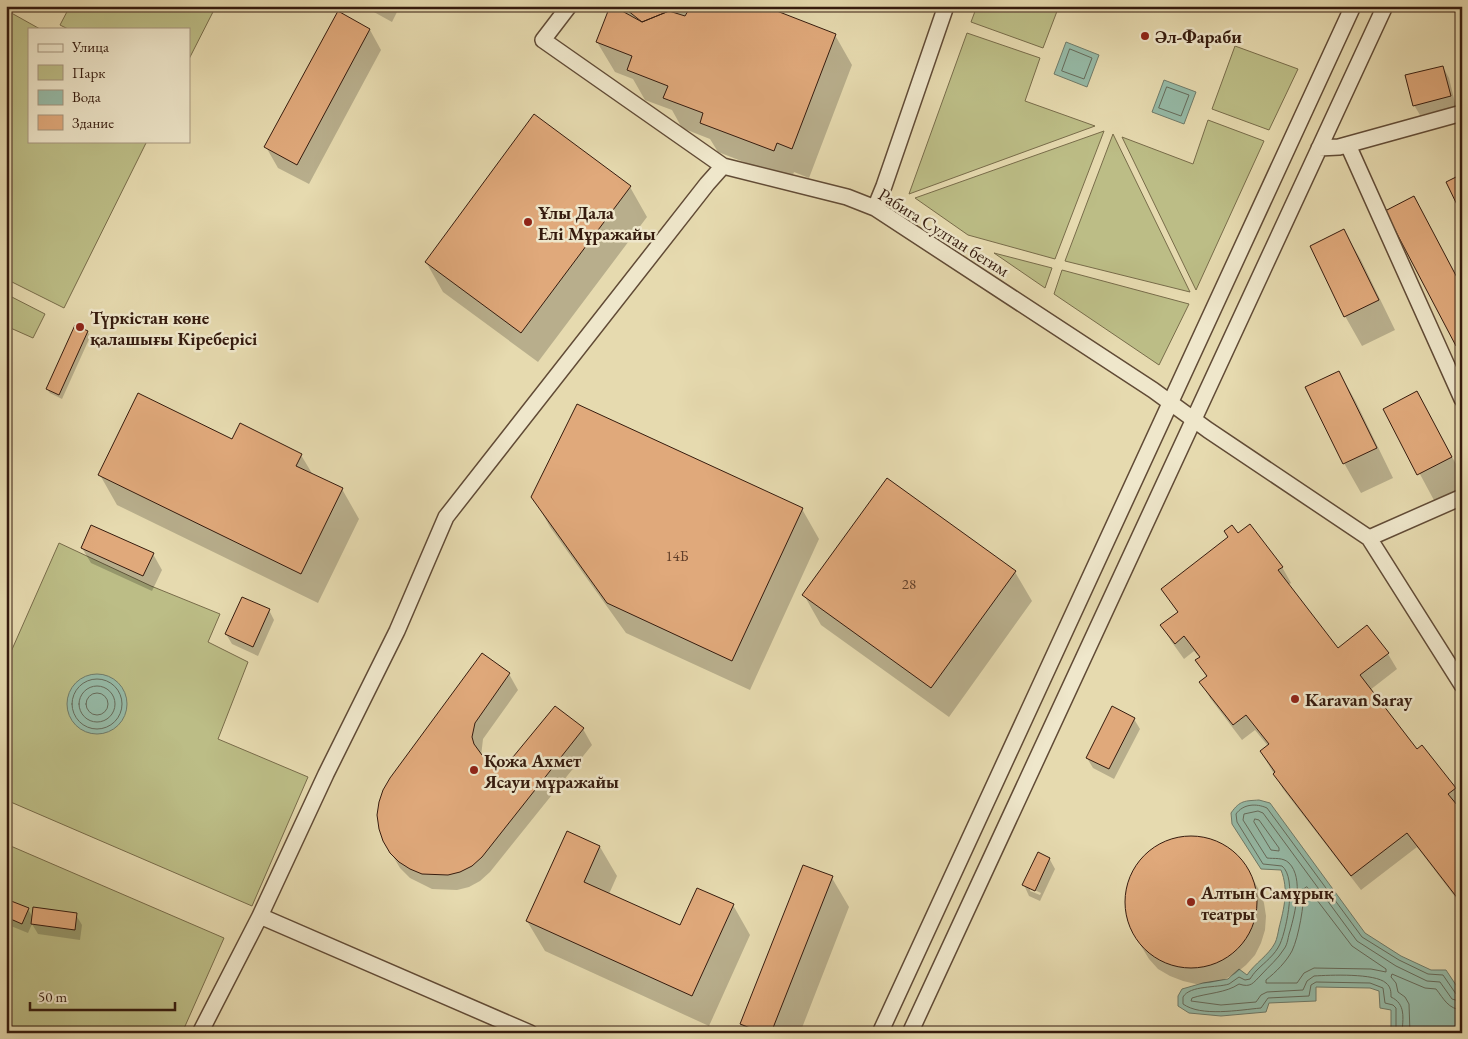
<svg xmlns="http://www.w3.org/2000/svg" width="1468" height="1039" viewBox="0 0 1468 1039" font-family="'EB Garamond',serif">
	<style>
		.green { fill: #bcbd86; stroke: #786c4a }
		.water { fill: #96bba8; stroke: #6f7b6a }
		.shadow { fill: #0003; fill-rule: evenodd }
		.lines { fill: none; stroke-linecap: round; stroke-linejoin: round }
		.shore { stroke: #666b5b; stroke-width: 1 }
		.building { fill: #e0a97b; stroke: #351b0e }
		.street-casing { stroke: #614b36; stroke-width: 18 }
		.street { stroke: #efe7cb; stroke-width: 15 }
		.poi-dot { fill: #8f2418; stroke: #efe7cb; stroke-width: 2 }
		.labels { text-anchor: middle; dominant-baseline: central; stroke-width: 5; stroke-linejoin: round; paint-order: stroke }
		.number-label { font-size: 15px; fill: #603e29 }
		.poi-label { font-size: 18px; font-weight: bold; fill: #351b0e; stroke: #efe7cb; text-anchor: start }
		.street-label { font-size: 18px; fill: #351b0e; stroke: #efe7cb }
	</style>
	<rect width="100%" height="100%" fill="#e6daaf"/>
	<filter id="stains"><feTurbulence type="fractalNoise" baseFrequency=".004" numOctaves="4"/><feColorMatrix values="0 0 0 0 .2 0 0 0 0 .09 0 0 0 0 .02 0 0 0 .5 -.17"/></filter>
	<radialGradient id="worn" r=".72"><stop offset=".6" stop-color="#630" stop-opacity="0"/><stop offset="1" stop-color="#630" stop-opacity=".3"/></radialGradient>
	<path class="green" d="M 70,6 L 216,6 L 189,59 L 189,29 L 68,29 L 60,25 Z
		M 977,6 L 1059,6 L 1043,48 L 971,22 Z
		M 6,10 L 40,29 L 29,29 L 29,141 L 147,141 L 64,308 L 6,279 Z
		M 967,33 L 1040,58 L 1025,101 L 1095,126 L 909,194 Z
		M 1235,46 L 1298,69 L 1269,130 L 1212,109 Z
		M 1208,120 L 1264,141 L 1196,290 L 1122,137 L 1193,164 Z
		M 1104,131 L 1055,259 L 968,235 L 915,198 Z
		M 1113,134 L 1190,292 L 1065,261 Z
		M 994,253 L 1052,268 L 1045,288 Z
		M 1062,270 L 1189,304 L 1159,365 L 1054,294 Z
		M 6,294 L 45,314 L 33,338 L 6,326 Z
		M 59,543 L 151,586 L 220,614 L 208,642 L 248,662 L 218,739 L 308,777 L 252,906 L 6,800 L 6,663 Z
		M 6,844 L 224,938 L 182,1033 L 6,1033 Z"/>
	<path class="water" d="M 1066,42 L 1099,55 L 1087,87 L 1054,74 Z
		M 1164,80 L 1196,92 L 1184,124 L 1152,112 Z
		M67 704a30 30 0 1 1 60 0a30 30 0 1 1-60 0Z
		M 1259,800 L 1270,803 L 1365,933 L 1401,956 L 1431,970 L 1446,970 L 1462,994 L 1462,1033 L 1391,1033 L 1391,1010 L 1380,1008 L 1379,991 L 1370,988 L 1316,987 L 1316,1001 L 1269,1003 L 1266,1012 L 1221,1016 L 1189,1013 L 1178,1006 L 1178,996 L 1182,989 L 1203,983 L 1228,979 L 1239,969 L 1247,975 C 1255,963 1268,956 1275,943 C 1277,939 1278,933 1279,928 C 1284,908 1289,890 1281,870 L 1261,869 L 1232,824 L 1231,813 C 1240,800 1245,801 1259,800 Z"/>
	<path class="shadow" d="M 363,6 L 400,6 L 392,22 Z
		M 621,6 L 742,6 L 835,35 L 852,65 L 809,178 L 794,172 L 791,180 L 718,152 L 710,139 L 682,128 L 672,110 L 645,100 L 633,79 L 615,72 L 597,42 L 625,14 Z
		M 370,30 L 381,50 L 309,184 L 278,168 L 266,147 Z
		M 1443,67 L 1449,78 L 1456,107 L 1420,115 L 1414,105 Z
		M 630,187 L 647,217 L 538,362 L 443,292 L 426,262 Z
		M 1344,231 L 1361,260 L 1395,330 L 1362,346 L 1345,316 Z
		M 1462,287 L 1462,353 L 1457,345 Z
		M 88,332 L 90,337 L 62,399 L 50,393 L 47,389 Z
		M 1339,372 L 1356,402 L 1393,478 L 1361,493 L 1344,463 L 1307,388 Z
		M 1417,393 L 1462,475 L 1462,491 L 1436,504 L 1385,409 Z
		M 233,441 L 301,455 L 313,475 L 342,489 L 359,519 L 318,603 L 117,505 L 100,475 Z
		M 533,497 L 802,509 L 819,539 L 750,690 L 626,633 L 550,527 Z
		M 1238,534 L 1282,567 L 1291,583 L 1288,585 L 1337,649 L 1388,654 L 1397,669 L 1370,690 L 1417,750 L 1422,746 L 1455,789 L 1462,801 L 1462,806 L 1458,809 L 1462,813 L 1462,906 L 1417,847 L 1361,890 L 1283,789 L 1261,752 L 1268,746 L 1255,730 L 1242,740 L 1210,698 L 1201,682 L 1207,678 L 1197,660 L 1200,658 L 1194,651 L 1184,659 L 1171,641 L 1162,625 L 1178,613 L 1162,589 Z
		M 82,548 L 153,554 L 162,570 L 152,591 L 91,563 Z
		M 1015,572 L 1032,601 L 949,717 L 821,625 L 804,595 Z
		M 269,610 L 274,620 L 258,656 L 232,644 L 226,634 Z
		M 509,674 L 518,690 L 483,739 L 481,756 L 497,762 L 506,761 L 583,729 L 592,745 L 490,872 L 480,881 L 469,887 L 457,890 L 432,889 L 410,878 L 400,868 L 384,841 Z
		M 1134,719 L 1140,729 L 1114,779 L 1093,768 L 1087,758 Z
		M 1195,837 L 1209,839 L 1222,844 L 1233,852 L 1243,862 L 1259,890 L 1264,903 L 1266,916 L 1265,930 L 1261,943 L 1255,955 L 1246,965 L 1235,974 L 1223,980 L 1210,983 L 1196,984 L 1183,981 L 1170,976 L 1158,969 L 1149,959 L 1132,931 L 1127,918 L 1125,904 L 1126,891 L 1130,878 L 1137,866 L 1145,855 L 1156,847 L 1168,841 L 1182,838 Z
		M 600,847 L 617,876 L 609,894 L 681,927 L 733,905 L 750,935 L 709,1026 L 545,951 L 527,921 Z
		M 1049,858 L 1055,869 L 1040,901 L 1029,896 L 1024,885 ZM 1030,888 L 1041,893 L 1040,895 L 1030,891 Z
		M 832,878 L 849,907 L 800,1033 L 747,1033 L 742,1024 Z
		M 6,900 L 28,909 L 33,918 L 76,915 L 82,925 L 80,940 L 38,934 L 32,924 L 28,933 L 6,924 Z"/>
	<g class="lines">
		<path class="shore" d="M 1070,49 L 1092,58 L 1084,79 L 1062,71 Z
			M 1167,87 L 1189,95 L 1181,116 L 1159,108 Z
			M72 704a25 25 0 1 1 50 0a25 25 0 1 1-50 0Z
			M79 704a18 18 0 1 1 36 0a18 18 0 1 1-36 0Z
			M86 704a11 11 0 1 1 22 0a11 11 0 1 1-22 0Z
			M 1255,819 L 1259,820 L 1279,848 L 1279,851 L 1271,850 L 1254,822 Z
			M 1307,887 L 1352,946 L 1386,969 L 1386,972 L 1371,969 L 1314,968 L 1304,973 L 1297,983 L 1266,983 L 1266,980 C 1276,972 1286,962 1292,951 C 1299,936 1304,905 1304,889 Z
			M 1396,1033 L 1396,1008 L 1393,1005 L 1385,1003 L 1383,988 L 1370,983 L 1316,982 L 1311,985 L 1309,996 L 1268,998 L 1261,1008 C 1239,1010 1201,1017 1183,1004 L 1183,997 C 1190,985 1217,988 1229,984 C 1232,982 1236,979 1239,977 L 1245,980 L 1250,979 C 1252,976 1254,973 1257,970 C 1265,962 1275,955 1280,944 C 1287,928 1297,878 1282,866 L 1263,864 L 1237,822 L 1236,814 C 1243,804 1256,803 1267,808 L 1362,937 L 1399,960 L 1428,974 L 1443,975 L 1456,994 L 1462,996
			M 1402,1033 C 1403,1018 1406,1004 1391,997 C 1391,992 1391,987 1386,983 C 1375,973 1330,975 1314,976 L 1307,981 L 1303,990 L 1267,992 L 1261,995 L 1256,1002 L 1221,1005 L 1191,1001 L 1192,998 C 1207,993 1226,993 1239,984 C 1251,988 1253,983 1261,975 C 1269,966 1278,959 1284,949 C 1288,944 1288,936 1290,931 C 1295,913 1304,878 1289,863 C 1283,857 1274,859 1267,858 L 1243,820 L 1244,814 L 1258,811 L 1263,813 L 1357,941 L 1396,966 L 1427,981 L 1440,982 L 1452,999 L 1462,1002
			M 1410,1033 L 1409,1004 L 1405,997 L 1398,992 L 1396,983 L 1391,977 L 1392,974 L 1425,988 L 1436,989 C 1444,999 1448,1009 1462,1010"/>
	</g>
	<path class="building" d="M 610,6 L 613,6 L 642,22 L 669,11 L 685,16 L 691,6 L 764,6 L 836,34 L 792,149 L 777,143 L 774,151 L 700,123 L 703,113 L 663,98 L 668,86 L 627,70 L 632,56 L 596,42 Z
		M 622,6 L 673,6 L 669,11 L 642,22 Z
		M 1453,6 L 1462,6 L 1462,25 Z
		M 338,11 L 370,29 L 297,165 L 264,147 Z
		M 1443,66 L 1451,96 L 1413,106 L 1405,75 Z
		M 534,114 L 631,186 L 521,333 L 425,262 Z
		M 1462,174 L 1462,215 L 1446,182 Z
		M 1414,196 L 1462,287 L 1462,343 L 1456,346 L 1385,211 Z
		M 1344,229 L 1379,300 L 1344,317 L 1310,246 Z
		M 75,325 L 88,331 L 59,395 L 46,389 Z
		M 1339,371 L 1377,448 L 1343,464 L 1305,387 Z
		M 1417,391 L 1452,457 L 1417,475 L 1383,409 Z
		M 138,393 L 232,439 L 240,423 L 302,454 L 296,466 L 343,488 L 301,574 L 98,475 Z
		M 577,404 L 803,508 L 732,661 L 607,603 L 531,497 Z
		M 887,478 L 1016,571 L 931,688 L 802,595 Z
		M 1250,524 L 1283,567 L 1278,570 L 1338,648 L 1367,625 L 1389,653 L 1360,675 L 1417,749 L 1422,745 L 1456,788 L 1448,794 L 1462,811 L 1462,904 L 1407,833 L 1351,876 L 1273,774 L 1275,772 L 1260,751 L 1269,744 L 1246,715 L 1233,725 L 1199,682 L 1207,676 L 1195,660 L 1200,657 L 1184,636 L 1175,644 L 1160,625 L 1178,612 L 1161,589 L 1228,537 L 1224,531 L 1232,525 L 1238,533 Z
		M 91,525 L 154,553 L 143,576 L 81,548 Z
		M 242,597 L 270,609 L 253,647 L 225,634 Z
		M 482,653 L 510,673 L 475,723 L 472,737 L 474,744 L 482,755 L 489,759 L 497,761 L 506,760 L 513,757 L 555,706 L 584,728 L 482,857 L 472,866 L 460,872 L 448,875 L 422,874 L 410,869 L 399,862 L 390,853 L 383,841 L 379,829 L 377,815 L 379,802 L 383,790 L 390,778 Z
		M 1112,706 L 1135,718 L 1109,769 L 1086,758 Z
		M 567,831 L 600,846 L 584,882 L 680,925 L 697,888 L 734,904 L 692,996 L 526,921 Z
		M1125 902a66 66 0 1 1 132 0a66 66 0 1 1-132 0Z
		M 1038,852 L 1050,858 L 1035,891 L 1022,885 Z
		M 803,865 L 833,876 L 771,1033 L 763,1033 L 740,1024 Z
		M 6,899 L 29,908 L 22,924 L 6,917 Z
		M 33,907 L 77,913 L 75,930 L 31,924 Z"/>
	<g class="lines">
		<g class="street-casing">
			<path id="street" d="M 569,6 L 543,40 L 723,166 L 847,197 L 875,208 L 1153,390 L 1208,430 L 1369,538 L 1462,685
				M 1348,145 L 1462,399
				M 1319,148 L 1339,147 L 1462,113
				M 875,208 L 884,186 L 946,6
				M 1369,538 L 1462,497
				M 200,1033 L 260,916
				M 530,1033 L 260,916 L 326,774 L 397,631 L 446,517 L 707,184 L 723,166
				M 880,1033 L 1353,6
				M 910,1033 L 1385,6"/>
		</g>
		<use href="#street" class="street"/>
	</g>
	<g class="poi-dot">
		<circle cx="1145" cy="36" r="5"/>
		<circle cx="528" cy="222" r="5"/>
		<circle cx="80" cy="327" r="5"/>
		<circle cx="1295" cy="699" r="5"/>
		<circle cx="474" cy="770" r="5"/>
		<circle cx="1191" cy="902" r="5"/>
	</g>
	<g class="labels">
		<g class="number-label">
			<text x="677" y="555">14Б</text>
			<text x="909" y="583">28</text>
		</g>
		<g class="poi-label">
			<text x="1155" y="36">Әл-Фараби</text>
			<text x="538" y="212">Ұлы Дала<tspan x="538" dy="21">Елі Мұражайы</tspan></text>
			<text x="90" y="317">Түркістан көне<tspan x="90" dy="21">қалашығы Кіреберісі</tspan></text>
			<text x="1305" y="699">Karavan Saray</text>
			<text x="484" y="760">Қожа Ахмет<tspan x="484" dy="21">Ясауи мұражайы</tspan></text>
			<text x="1201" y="892">Алтын Самұрық<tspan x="1201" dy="21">театры</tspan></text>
		</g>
		<g class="street-label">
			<text transform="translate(944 232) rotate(32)">Рабига Султан бегим</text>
		</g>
	</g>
	<rect width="1468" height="1039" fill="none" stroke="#e6daaf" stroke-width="25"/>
	<rect x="8" y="8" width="1453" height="1024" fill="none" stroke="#351b0e" stroke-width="2.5"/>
	<rect x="12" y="12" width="1443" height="1014" fill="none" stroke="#351b0e"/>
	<rect x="28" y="28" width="162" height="115" fill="#efe7cb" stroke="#a5957f"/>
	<rect x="38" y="44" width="25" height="8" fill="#efe7cb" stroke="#a5957f"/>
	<text x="72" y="52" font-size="15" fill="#351b0e">Улица</text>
	<rect x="38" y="65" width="25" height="15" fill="#bcbd86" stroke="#a5957f"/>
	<text x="72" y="78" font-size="15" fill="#351b0e">Парк</text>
	<rect x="38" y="90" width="25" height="15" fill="#96bba8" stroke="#a5957f"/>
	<text x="72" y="102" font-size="15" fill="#351b0e">Вода</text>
	<rect x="38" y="115" width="25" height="15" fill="#e0a97b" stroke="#a5957f"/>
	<text x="72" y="128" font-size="15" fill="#351b0e">Здание</text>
	<path d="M30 1002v8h145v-8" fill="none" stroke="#351b0e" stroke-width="2.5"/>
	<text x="38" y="1002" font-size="15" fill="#351b0e" stroke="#efe7cb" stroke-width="4" paint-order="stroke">50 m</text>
	<rect width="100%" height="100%" filter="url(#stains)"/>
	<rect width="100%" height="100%" fill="url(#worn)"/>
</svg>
